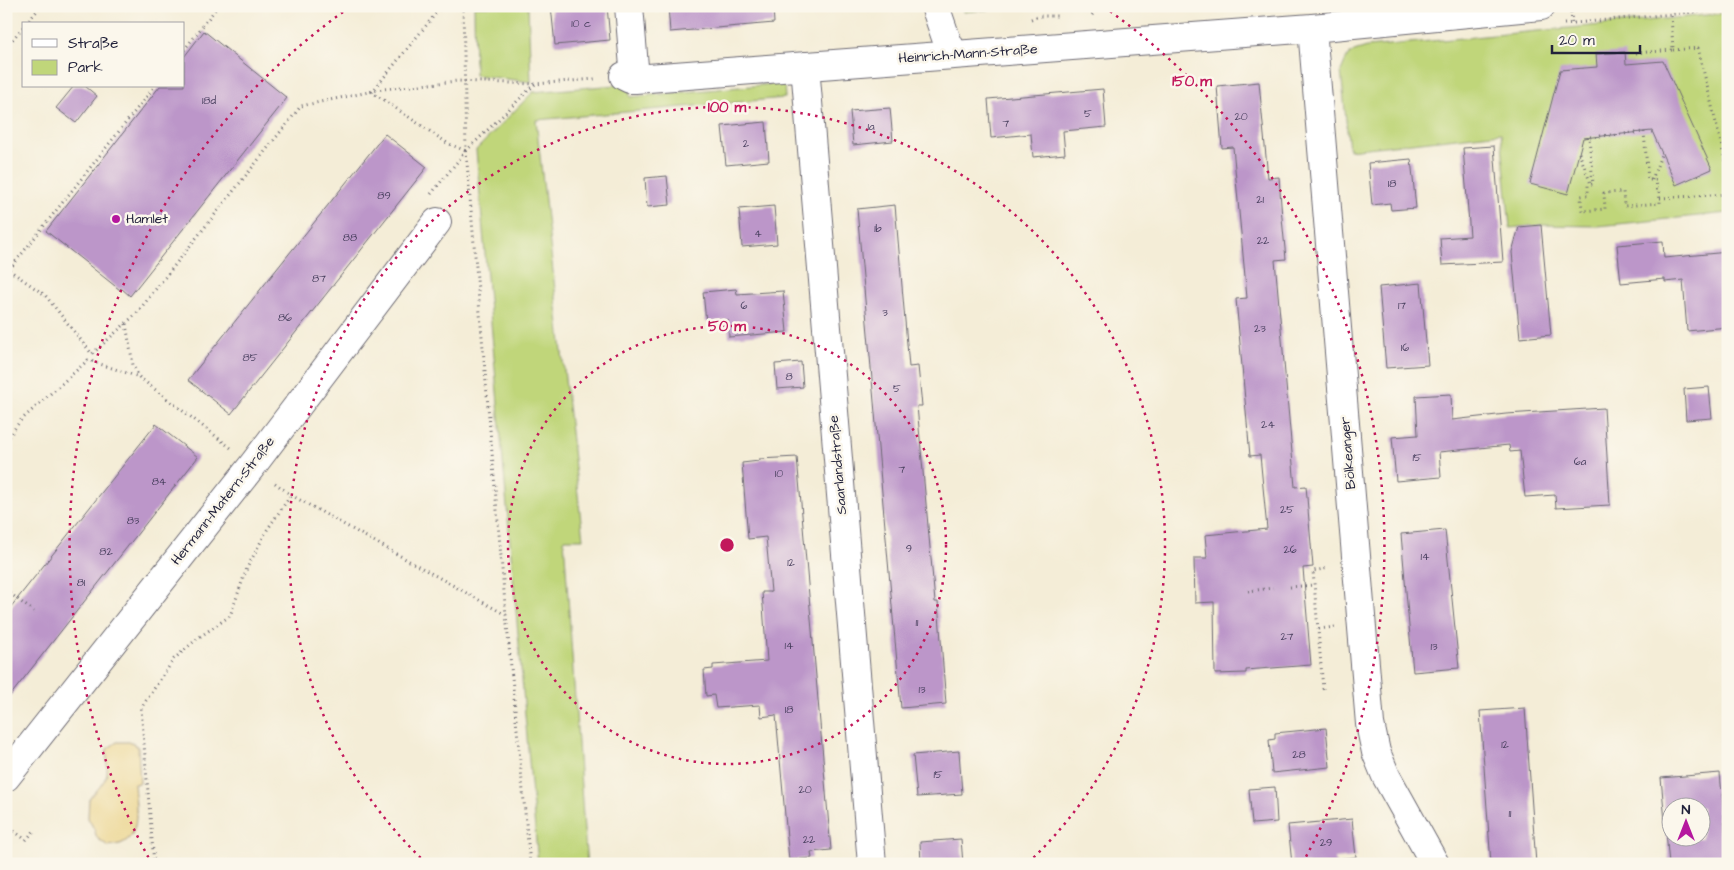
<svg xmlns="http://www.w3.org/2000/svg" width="1734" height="870" viewBox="0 0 1734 870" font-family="'Architects Daughter',sans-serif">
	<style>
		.green { fill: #c0d67a; stroke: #717c5a }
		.sand { fill: #eeda9e; stroke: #887e6c }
		.building { fill: #bc96c9; fill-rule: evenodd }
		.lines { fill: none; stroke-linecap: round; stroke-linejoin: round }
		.minor-casing { stroke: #6c6972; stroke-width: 30 }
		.path { stroke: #6c6972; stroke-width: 3; stroke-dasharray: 1 4; stroke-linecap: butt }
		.minor { stroke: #fff; stroke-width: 28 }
		.ring { fill: none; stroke: #c2185b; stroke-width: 2.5; stroke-dasharray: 2.5 5 }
		.poi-dot { fill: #b5179e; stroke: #fbf7ec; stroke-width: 2 }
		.labels { text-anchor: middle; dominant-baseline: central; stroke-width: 5; stroke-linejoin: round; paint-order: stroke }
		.number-label { font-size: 11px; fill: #483f5e }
		.street-label { font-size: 14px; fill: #22223b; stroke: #fbf7ec }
		.poi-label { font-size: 14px; fill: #22223b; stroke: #fbf7ec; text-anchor: start }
		.centre { fill: #c2185b; stroke: #fbf7ec; stroke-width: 2.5 }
		.ring-label { font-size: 15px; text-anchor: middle; font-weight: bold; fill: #c2185b; stroke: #fbf7ec; stroke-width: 5; stroke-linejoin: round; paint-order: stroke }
	</style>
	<rect width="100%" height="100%" fill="#fbf7ec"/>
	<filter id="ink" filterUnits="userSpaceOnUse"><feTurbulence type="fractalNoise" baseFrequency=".02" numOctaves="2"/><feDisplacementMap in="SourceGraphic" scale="10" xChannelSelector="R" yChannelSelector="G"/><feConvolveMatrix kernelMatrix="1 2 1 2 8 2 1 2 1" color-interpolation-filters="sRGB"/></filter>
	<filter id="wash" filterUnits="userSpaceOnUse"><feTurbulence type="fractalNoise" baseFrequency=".0096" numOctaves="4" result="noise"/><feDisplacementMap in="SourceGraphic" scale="20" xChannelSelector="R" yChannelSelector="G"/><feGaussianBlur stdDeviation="1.12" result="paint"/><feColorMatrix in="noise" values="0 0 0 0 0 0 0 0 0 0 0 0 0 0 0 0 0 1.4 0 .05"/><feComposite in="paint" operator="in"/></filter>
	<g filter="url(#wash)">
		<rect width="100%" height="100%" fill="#f4edd7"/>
		<path class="green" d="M 474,6 L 528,6 L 531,82 L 475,75 Z
			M 964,6 L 1026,6 L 964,12 Z
			M 1728,13 L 1728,213 L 1598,226 L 1541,225 L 1510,228 L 1501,133 L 1349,150 L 1341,71 L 1347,57 L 1354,51 L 1367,47 Z
			M 784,83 L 785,98 L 536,120 L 583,539 L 564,539 L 584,830 L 587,864 L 538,864 L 476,150 L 533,92 L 629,84 L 630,97 Z
			M 1728,772 L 1728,850 L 1720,773 Z"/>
		<path class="sand" d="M 117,742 L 131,742 L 138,747 L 140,783 L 134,784 C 135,802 143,836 120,844 C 116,845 112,845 108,846 L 97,838 L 94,829 L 88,818 L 89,799 C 95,792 105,783 107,773 C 108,765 106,757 107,749 Z"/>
		<g id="blocks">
			<path class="building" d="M 551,6 L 607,6 L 610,40 L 555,45 Z
				M 668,6 L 773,6 L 774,23 L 670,32 Z
				M 204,31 L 287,98 L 130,296 L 121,288 L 120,290 L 46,231 L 160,86 L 184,86 L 184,57 Z
				M 1625,52 L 1626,64 L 1663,61 L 1712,169 L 1676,185 L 1652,131 L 1583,138 L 1568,194 L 1530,184 L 1560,70 L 1597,67 L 1596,54 Z
				M 1259,82 L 1268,178 L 1279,177 L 1282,218 L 1286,259 L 1275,260 L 1295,487 L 1306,486 L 1313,567 L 1303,568 L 1311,665 L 1246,670 L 1246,673 L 1215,674 L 1214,602 L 1195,603 L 1194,558 L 1207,558 L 1205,535 L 1267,529 L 1260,455 L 1250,456 L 1236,299 L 1247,298 L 1233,147 L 1222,148 L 1217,86 Z
				M 74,86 L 85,86 L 97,96 L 76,123 L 56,108 Z
				M 1103,89 L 1106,127 L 1063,131 L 1065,154 L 1033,157 L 1031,134 L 991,138 L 988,99 Z
				M 890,108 L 893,141 L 853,145 L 850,111 Z
				M 766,122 L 769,161 L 726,165 L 722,126 Z
				M 385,134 L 427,167 L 231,414 L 188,380 Z
				M 1494,146 L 1503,262 L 1442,265 L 1440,238 L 1470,236 L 1463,148 Z
				M 1411,159 L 1416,208 L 1391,210 L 1390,203 L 1372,205 L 1368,163 Z
				M 667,176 L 670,205 L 647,207 L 645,178 Z
				M 895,205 L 909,367 L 918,366 L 922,406 L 917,406 L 935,602 L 938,602 L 946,704 L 901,708 L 857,209 Z
				M 774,206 L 777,244 L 742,247 L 739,209 Z
				M 1541,225 L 1551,335 L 1520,338 L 1512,252 L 1519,227 Z
				M 1663,241 L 1664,258 L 1728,252 L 1728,327 L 1687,331 L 1683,280 L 1665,282 L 1665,279 L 1621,283 L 1617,245 Z
				M 1421,283 L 1428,365 L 1386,368 L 1379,287 Z
				M 736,289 L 737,294 L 783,291 L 787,332 L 729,337 L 728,320 L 706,322 L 703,292 Z
				M 801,362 L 803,387 L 777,389 L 775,364 Z
				M 1709,387 L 1712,418 L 1686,420 L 1684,389 Z
				M 1451,394 L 1452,420 L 1506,414 L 1604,408 L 1610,505 L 1556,508 L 1555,495 L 1525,497 L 1520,451 L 1510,452 L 1509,445 L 1439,452 L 1441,477 L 1396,481 L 1392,437 L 1418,435 L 1416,396 Z
				M 156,424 L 198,457 L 6,701 L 6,613 Z
				M 797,457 L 831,850 L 811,852 L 812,858 L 789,860 L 776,715 L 761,717 L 760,705 L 716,708 L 714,695 L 706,696 L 704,670 L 713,669 L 713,665 L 767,661 L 762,592 L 771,592 L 766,537 L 748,539 L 742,463 L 759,461 L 759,459 Z
				M 1445,530 L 1459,668 L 1413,672 L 1401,534 Z
				M 1525,708 L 1536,864 L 1491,864 L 1480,711 Z
				M 1326,728 L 1330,767 L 1272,773 L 1269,740 L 1275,739 L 1275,733 Z
				M 959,751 L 962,794 L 917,797 L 913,755 Z
				M 1720,773 L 1728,864 L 1669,864 L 1661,778 ZM 1672,808 L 1702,808 L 1702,838 L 1672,838 Z
				M 1275,787 L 1277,822 L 1252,824 L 1249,789 Z
				M 1352,819 L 1356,857 L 1335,859 L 1336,864 L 1292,864 L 1288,825 Z
				M 961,839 L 963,864 L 921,864 L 920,842 Z"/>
		</g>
	</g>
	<g filter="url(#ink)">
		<use href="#blocks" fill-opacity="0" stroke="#6c6972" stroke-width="1"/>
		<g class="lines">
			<g class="minor-casing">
				<path id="minor" d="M 629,6 L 635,79
					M 935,6 L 947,41 L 954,55
					M 1312,28 L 1370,724 L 1376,752 L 1386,776 L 1435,864
					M 805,66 L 872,864
					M 624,76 L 630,79 L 635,79 L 1312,28 L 1541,6
					M 6,777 L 252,466 L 437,222"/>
			</g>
			<path class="path" d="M 442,6 L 372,92 L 447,143 L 466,151
				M 1571,12 L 1572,23
				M 1092,15 L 1100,6
				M 1031,19 L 1039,16 L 1059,16
				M 26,24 L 41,6
				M 1564,24 L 1728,9
				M 6,47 L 24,26
				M 184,50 L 218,6
				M 1673,50 L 1698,48 L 1728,173
				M 1636,53 L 1673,50 L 1671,14
				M 1644,132 L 1648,180 L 1656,180 L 1657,189 L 1659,189 L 1660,203 L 1624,206 L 1623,192 L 1604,193 L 1605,209 L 1582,211 L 1581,196 L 1588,195 L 1588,185 L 1593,184 L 1589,137 Z
				M 466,151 L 506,615 L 530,864
				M 466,151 L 535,84 L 595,79
				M 1579,153 L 1591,184
				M 1652,180 L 1662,152
				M 431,194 L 466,151 L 463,6
				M 1660,198 L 1728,194
				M 6,267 L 9,270 L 155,86
				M 9,270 L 45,295 L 92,354 L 136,314 L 301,106 L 383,89 L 457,81 L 535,84
				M 126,324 L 133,365 L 139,377 L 231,448
				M 6,441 L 20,421 L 88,360 L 139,377
				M 275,483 L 291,495 L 506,615
				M 1290,587 L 1314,585
				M 6,590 L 34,612
				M 1248,591 L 1273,588
				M 1319,629 L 1335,627
				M 1323,689 L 1313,571 L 1329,568
				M 6,825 L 26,840 L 35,830
				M 154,864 L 141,708 L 174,659 L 198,638 L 230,616 L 247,568 L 267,530 L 291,495"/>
			<use href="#minor" class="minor"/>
		</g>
	</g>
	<g class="ring">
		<circle cx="727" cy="545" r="219"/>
		<path d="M426 863A438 438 0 1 1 1028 863"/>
		<path d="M152 864A657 657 0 0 1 350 7M1104 7A657 657 0 0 1 1302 864"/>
	</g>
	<circle class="poi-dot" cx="116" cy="219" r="5"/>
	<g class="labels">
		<g class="number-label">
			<text x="581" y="23">10 c</text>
			<text x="209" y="100">18d</text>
			<text x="1088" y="113">5</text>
			<text x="1241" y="116">20</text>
			<text x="1006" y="123">7</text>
			<text x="871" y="126">1a</text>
			<text x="746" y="143">2</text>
			<text x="1392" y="183">18</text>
			<text x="384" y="195">89</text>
			<text x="1260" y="199">21</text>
			<text x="878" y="228">1b</text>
			<text x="758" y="233">4</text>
			<text x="350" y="237">88</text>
			<text x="1263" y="240">22</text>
			<text x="319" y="278">87</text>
			<text x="744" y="305">6</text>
			<text x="1402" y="305">17</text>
			<text x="885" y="312">3</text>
			<text x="285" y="317">86</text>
			<text x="1260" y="328">23</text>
			<text x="1405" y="347">16</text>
			<text x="250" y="357">85</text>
			<text x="789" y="376">8</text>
			<text x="897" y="388">5</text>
			<text x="1268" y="424">24</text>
			<text x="1417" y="457">15</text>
			<text x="1580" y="461">6a</text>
			<text x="902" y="469">7</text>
			<text x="779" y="473">10</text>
			<text x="159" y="481">84</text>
			<text x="1287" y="509">25</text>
			<text x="133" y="520">83</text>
			<text x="909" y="548">9</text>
			<text x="1290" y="549">26</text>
			<text x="106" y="551">82</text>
			<text x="1425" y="556">14</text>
			<text x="791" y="562">12</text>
			<text x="81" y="582">81</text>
			<text x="917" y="622">11</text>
			<text x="1287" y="636">27</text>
			<text x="789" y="645">14</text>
			<text x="1434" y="646">13</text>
			<text x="922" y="689">13</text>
			<text x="789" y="709">18</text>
			<text x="1505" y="744">12</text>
			<text x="1299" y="754">28</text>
			<text x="938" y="774">15</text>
			<text x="805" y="789">20</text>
			<text x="1510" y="813">11</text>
			<text x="809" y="839">22</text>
			<text x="1326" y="842">29</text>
		</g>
		<g class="street-label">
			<text transform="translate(968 54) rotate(-4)">Heinrich-Mann-Straße</text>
			<text transform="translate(1348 453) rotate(-95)">Bölkeanger</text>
			<text transform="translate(838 465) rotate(-95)">Saarlandstraße</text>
			<text transform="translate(223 501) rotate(-52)">Hermann-Matern-Straße</text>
		</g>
		<g class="poi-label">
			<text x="126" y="219">Hamlet</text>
		</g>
	</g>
	<circle cx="727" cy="545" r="8" class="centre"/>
	<g class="ring-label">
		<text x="1192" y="86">150 m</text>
		<text x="727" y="112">100 m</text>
		<text x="727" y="331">50 m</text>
	</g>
	<rect width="1734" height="870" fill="none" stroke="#fbf7ec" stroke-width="25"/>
	<rect x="22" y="22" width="162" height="65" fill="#fbf7ec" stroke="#a4a2a5"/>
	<rect x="32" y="39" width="25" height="8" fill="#ffffff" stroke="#a4a2a5"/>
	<text x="68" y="48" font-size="15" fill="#22223b">Straße</text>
	<rect x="32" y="60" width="25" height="15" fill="#c0d67a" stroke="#a4a2a5"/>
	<text x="68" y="72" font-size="15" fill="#22223b">Park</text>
	<g transform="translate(1686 822)"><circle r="24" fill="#fbf7ec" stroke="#a4a2a5"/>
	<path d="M0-4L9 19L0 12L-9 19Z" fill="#b5179e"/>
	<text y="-8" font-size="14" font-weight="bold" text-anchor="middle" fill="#22223b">N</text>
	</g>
	<path d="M1552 45v8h88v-8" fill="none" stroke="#22223b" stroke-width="2.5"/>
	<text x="1559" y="45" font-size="15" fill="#22223b" stroke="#fbf7ec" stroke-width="4" paint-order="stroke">20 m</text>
</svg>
